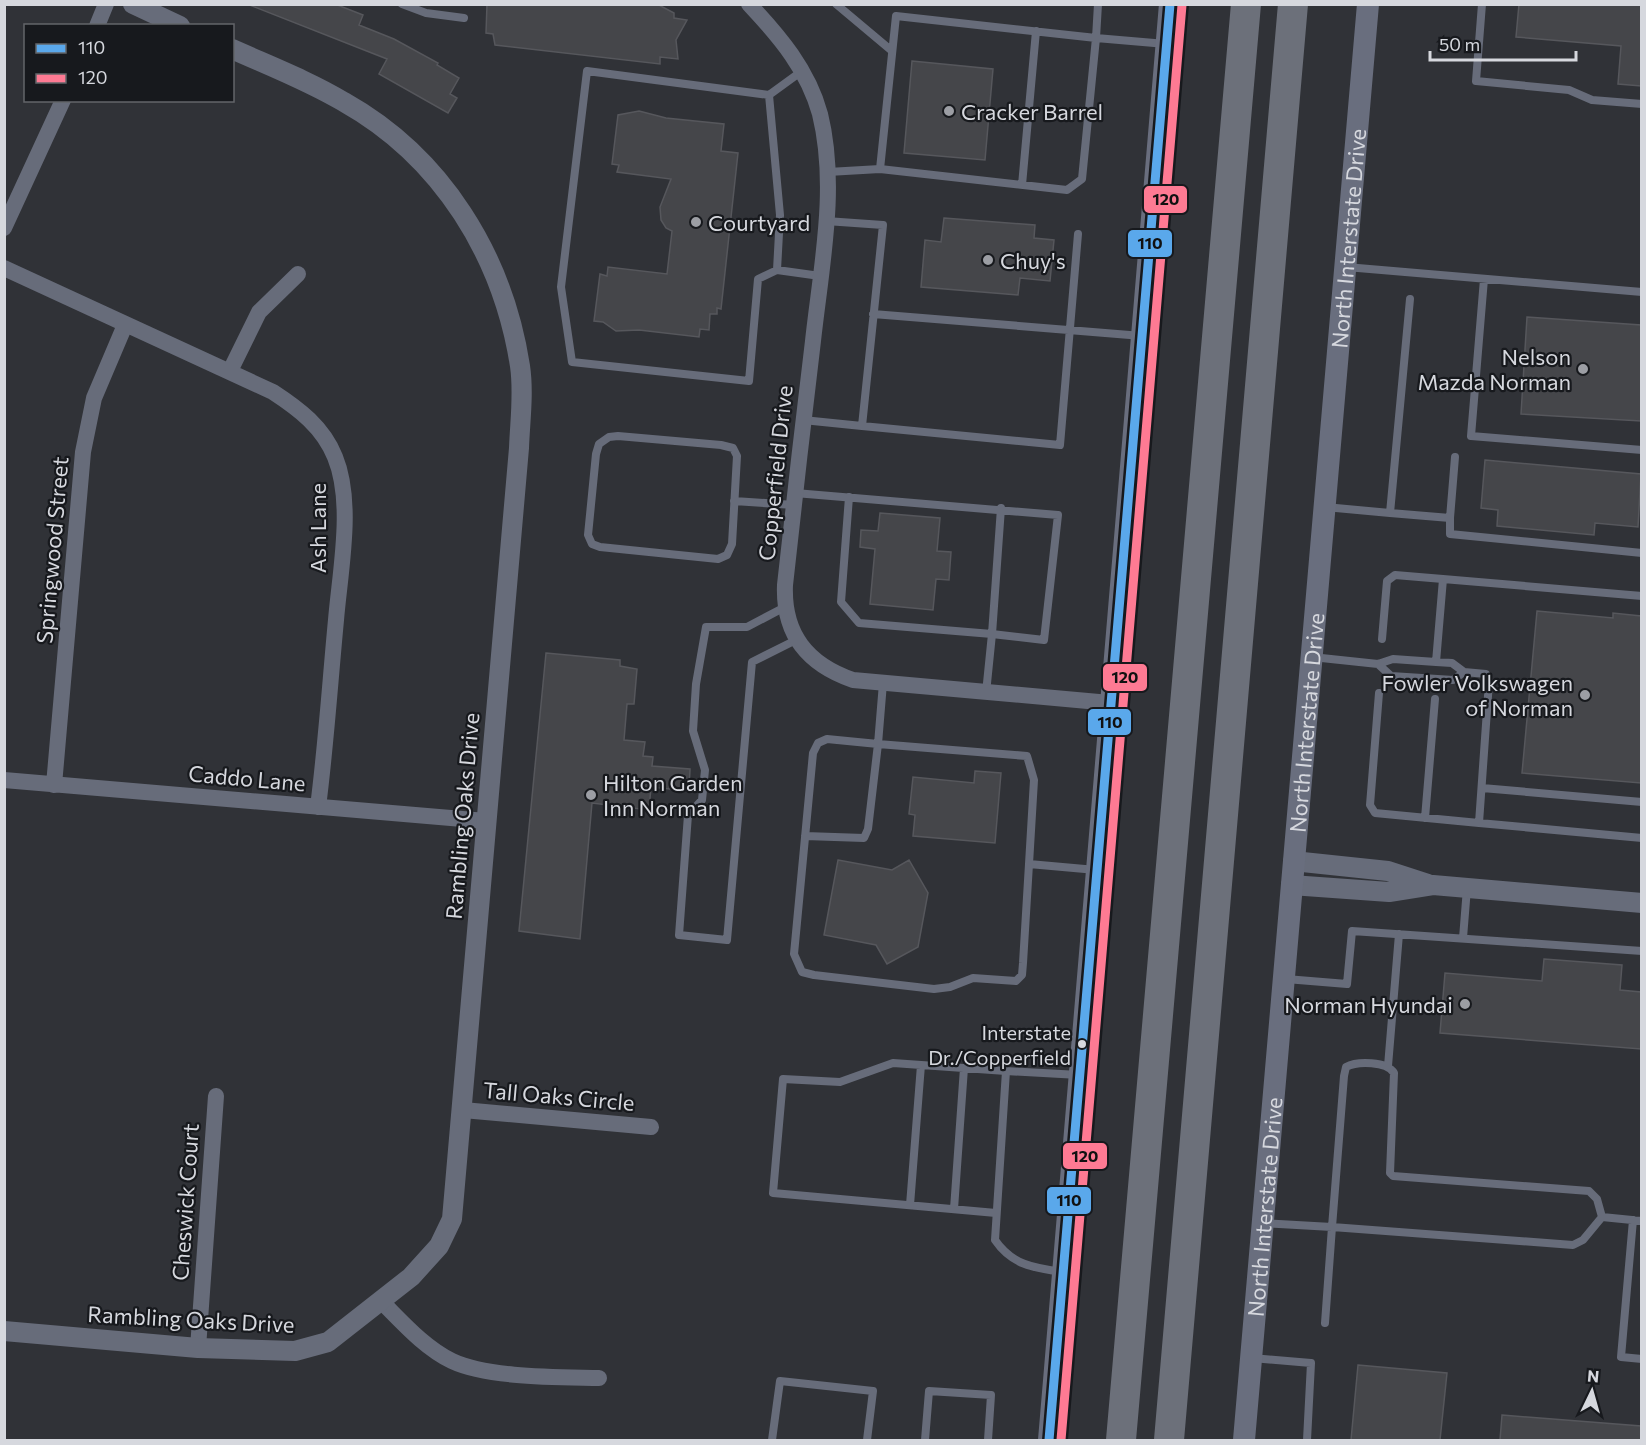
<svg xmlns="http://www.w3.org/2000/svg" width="1646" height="1445" viewBox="0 0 1646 1445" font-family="Commissioner,sans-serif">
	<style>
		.building { fill: #45464a; stroke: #56575c; stroke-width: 1.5 }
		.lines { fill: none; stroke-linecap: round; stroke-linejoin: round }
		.service { stroke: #676c7a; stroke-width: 8 }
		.minor { stroke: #676c7a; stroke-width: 16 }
		.tertiary { stroke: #676c7a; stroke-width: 20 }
		.secondary { stroke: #696e7e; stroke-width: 22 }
		.motorway { stroke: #6c707a; stroke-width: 30 }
		.bus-1-casing { stroke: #17191d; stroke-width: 14 }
		.bus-2-casing { stroke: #17191d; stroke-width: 14 }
		.bus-1 { stroke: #5aa8eb; stroke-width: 9 }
		.bus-2 { stroke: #fe7a93; stroke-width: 9 }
		.poi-dot { fill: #9c9ea4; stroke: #17191d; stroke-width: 2 }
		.bus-dot { fill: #d6d8de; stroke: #17191d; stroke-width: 2 }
		.labels { text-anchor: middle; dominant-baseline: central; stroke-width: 4.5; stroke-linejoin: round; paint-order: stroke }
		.bus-label { font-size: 20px; fill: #d6d8de; stroke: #17191d; text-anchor: end }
		.poi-label { font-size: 22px; fill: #d6d8de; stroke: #17191d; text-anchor: start }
		.street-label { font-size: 22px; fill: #d6d8de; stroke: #17191d }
		.line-badge { stroke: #17191d; stroke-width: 2 }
		.pale-badge-label { font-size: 16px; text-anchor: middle; font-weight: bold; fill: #111 }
	</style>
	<rect width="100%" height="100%" fill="#303237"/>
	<path class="building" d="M 247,4 L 335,4 L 363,15 L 359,25 L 394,39 L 438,63 L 437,65 L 459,78 L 450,94 L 457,98 L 448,113 L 379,74 L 387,59 Z
		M 487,4 L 657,4 L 674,13 L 674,18 L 687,20 L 676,40 L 678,59 L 660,57 L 660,64 L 495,45 L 493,34 L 486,33 Z
		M 1519,4 L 1641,4 L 1641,86 L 1618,84 L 1621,46 L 1516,37 Z
		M 912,61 L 993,69 L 985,160 L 904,153 Z
		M 639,111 L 666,118 L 724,124 L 721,151 L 738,153 L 721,309 L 717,308 L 717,314 L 710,314 L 709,330 L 700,329 L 699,337 L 639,330 L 616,331 L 603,322 L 594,321 L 600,274 L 607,276 L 608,267 L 667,274 L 672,231 L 666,228 L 661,220 L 660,207 L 671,179 L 617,172 L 619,165 L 612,164 L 618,115 Z
		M 944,218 L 1035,225 L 1034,238 L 1054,240 L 1050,281 L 1020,278 L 1018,295 L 921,287 L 925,240 L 941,242 Z
		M 1527,317 L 1641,325 L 1641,421 L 1521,414 Z
		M 1485,460 L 1641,474 L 1638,527 L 1595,523 L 1594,535 L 1497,526 L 1498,510 L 1481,508 Z
		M 880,513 L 940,518 L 937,551 L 951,552 L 949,580 L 936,579 L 933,610 L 870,604 L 875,549 L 860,547 L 861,530 L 878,531 Z
		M 1537,611 L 1613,618 L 1613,613 L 1641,616 L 1641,783 L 1522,773 Z
		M 546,653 L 620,660 L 620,666 L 637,669 L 634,704 L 627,704 L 624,740 L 645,742 L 643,756 L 653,757 L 652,766 L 690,769 L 689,791 L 651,787 L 649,810 L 592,803 L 580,939 L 519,931 Z
		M 975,771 L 1001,773 L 995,843 L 913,836 L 915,815 L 909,814 L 913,777 L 974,783 Z
		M 838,860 L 892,870 L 909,860 L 928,893 L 918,947 L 887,964 L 876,945 L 824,935 Z
		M 1544,959 L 1622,965 L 1620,990 L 1641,992 L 1641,1049 L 1440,1033 L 1445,973 L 1542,981 Z
		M 1358,1365 L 1447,1373 L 1440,1440 L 1351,1440 Z
		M 1502,1415 L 1641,1426 L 1641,1440 L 1500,1440 Z"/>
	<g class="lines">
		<path class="service" d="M 402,4 L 426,13 L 464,18
			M 836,4 L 892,51
			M 1482,4 L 1476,81 L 1569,90 L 1592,100 L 1642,104
			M 802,71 L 769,95 L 587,71 L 561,287 L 572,362 L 749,381 L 758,279 L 777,270 L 820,276
			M 769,95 L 780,215 L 777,270
			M 880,169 L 896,16 L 1096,38 L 1098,4
			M 828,172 L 880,169 L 1067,190 L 1082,179 L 1096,38 L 1166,44
			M 1022,185 L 1036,31
			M 1346,267 L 1642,292
			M 1484,279 L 1471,436 L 1642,450
			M 1410,299 L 1390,513 L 1450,518 L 1450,534 L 1642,553
			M 873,314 L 1142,336
			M 803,420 L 862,426 L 883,225 L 826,221
			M 862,426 L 1060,445 L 1078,234
			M 618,436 L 721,445 L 733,448 L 737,456 L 732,544 L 727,555 L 718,559 L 600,547 L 592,544 L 588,535 L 596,454 L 599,444 L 609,437 Z
			M 795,493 L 1058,515 L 1044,640 L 992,634 L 986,693
			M 849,497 L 841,602 L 859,623 L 992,634 L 1001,508
			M 734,501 L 794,505
			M 1325,507 L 1390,513
			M 1450,518 L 1455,457
			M 785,607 L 747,627 L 706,627 L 696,684 L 693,731 L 705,770 L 702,800 L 688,815 L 679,935 L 727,940 L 752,662 L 798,639
			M 1382,639 L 1387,581 L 1395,575 L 1443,579
			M 1312,657 L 1378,664 L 1393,659 L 1436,662 L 1452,663 L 1464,672 L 1453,680 L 1391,676 L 1378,664
			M 1436,662 L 1443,579 L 1642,596
			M 1464,672 L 1486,674 L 1489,682 L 1479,823 L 1642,838
			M 883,683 L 878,744 L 1027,756 L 1034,780 L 1029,864 L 1096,870
			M 1379,693 L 1370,805 L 1375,813 L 1479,823
			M 1482,788 L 1642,802
			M 1425,818 L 1435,699
			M 805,836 L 864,838 L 868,829 L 878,744 L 827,739 L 818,743 L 813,753 L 794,954 L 802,972 L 814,975 L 934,989 L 950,987 L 973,978 L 1016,981 L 1022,975 L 1023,963 L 1029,864
			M 1463,938 L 1467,888
			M 1286,979 L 1347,984 L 1352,931 L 1642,951
			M 1388,1066 L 1399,934
			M 910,1205 L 921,1065
			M 954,1209 L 964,1068
			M 996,1213 L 773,1193 L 783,1079 L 840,1082 L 893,1063 L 1006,1071
			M 1633,1220 L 1621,1357 L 1642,1359
			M 1263,1223 L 1332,1227 L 1344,1076 L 1346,1067 C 1357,1061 1387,1061 1394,1073 L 1390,1173 L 1393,1176 L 1589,1191 L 1597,1199 L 1602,1217 L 1642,1221
			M 1062,1272 C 1034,1268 1012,1265 995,1240 L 1006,1071 L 1079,1075
			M 1325,1323 L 1332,1227 L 1573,1245 L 1583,1240 L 1602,1217
			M 1252,1358 L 1311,1363 L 1307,1440
			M 772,1440 L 780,1381 L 873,1391 L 867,1440
			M 925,1440 L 929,1391 L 991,1395 L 988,1440"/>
		<path class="minor" d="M 749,4 C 780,37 808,70 820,114 C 838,187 821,267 813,341 C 803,422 794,504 785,585 C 783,634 807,664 853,680 L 1110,703
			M 97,26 L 106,4
			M 4,228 L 63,100
			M 4,268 L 273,392 C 299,409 323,427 335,457 C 354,503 340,571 336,620 C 330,683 326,745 318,807
			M 230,371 L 259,312 L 298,274
			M 4,780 L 486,821
			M 54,785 L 83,452 L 94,398 L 125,325
			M 463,1110 L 651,1127
			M 382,1302 C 403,1323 425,1348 452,1361 C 488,1378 558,1377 599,1378
			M 198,1348 L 216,1096"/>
		<path class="tertiary" d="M 133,4 L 180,26
			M 1293,861 L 1388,871 L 1428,884
			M 1291,885 L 1389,892 L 1433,885 L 1642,903
			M 4,1331 L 198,1348 L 295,1351 L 328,1342 L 411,1277 L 439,1246 L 452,1219 L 519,448 C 520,421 524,393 520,366 C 503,256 442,157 344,102 C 309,81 270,66 232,49"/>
		<g class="secondary">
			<path d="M 1049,1440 C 1092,962 1129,483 1170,4"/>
			<path id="s1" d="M 1244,1440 L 1368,4"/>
		</g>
		<path class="motorway" d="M 1121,1440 L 1246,4
			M 1169,1440 L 1293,4"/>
		<g class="bus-1-casing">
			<path id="bus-1" d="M 1049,1440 L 1170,4"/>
		</g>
		<g class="bus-2-casing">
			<path id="bus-2" d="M 1061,1440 L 1182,5"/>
		</g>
		<use href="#bus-1" class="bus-1"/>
		<use href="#bus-2" class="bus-2"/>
	</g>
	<g class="poi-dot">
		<circle cx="949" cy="111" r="6"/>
		<circle cx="696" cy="222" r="6"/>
		<circle cx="988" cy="260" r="6"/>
		<circle cx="1583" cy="369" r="6"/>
		<circle cx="1585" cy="695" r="6"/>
		<circle cx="591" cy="795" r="6"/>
		<circle cx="1465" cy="1004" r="6"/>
	</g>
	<circle class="bus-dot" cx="1082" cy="1044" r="5"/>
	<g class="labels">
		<g class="bus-label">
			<text x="1071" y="1032">Interstate<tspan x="1071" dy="25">Dr./Copperfield</tspan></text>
		</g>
		<g class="poi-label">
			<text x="961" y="111">Cracker Barrel</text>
			<text x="708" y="222">Courtyard</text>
			<text x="1000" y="260">Chuy's</text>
			<text x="1571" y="356" text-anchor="end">Nelson<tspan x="1571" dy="25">Mazda Norman</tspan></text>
			<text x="1573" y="682" text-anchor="end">Fowler Volkswagen<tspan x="1573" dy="25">of Norman</tspan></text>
			<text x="603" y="782">Hilton Garden<tspan x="603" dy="25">Inn Norman</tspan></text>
			<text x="1453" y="1004" text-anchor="end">Norman Hyundai</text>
		</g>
		<g class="street-label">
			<text stroke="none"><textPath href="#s1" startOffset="1206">North Interstate Drive</textPath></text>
			<text transform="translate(775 473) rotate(-84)">Copperfield Drive</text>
			<text transform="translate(317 528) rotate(-90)">Ash Lane</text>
			<text transform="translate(52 550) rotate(-85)">Springwood Street</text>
			<text stroke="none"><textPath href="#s1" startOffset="720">North Interstate Drive</textPath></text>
			<text transform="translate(247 778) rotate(5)">Caddo Lane</text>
			<text transform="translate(462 816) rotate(-85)">Rambling Oaks Drive</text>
			<text transform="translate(559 1096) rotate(5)">Tall Oaks Circle</text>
			<text transform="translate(185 1202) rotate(-86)">Cheswick Court</text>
			<text stroke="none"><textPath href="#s1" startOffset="234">North Interstate Drive</textPath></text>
			<text transform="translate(191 1319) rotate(3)">Rambling Oaks Drive</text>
		</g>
	</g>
	<g class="line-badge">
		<rect x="1143" y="185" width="45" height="29" rx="6" fill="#fe7a93"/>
		<rect x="1127" y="229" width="46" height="29" rx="6" fill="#5aa8eb"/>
		<rect x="1102" y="663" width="46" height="29" rx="6" fill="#fe7a93"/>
		<rect x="1087" y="708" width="45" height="28" rx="6" fill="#5aa8eb"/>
		<rect x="1062" y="1142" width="46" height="28" rx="6" fill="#fe7a93"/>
		<rect x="1046" y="1186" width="46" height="29" rx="6" fill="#5aa8eb"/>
	</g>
	<g class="pale-badge-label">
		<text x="1166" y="205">120</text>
		<text x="1150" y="249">110</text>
		<text x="1125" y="683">120</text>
		<text x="1110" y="728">110</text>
		<text x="1085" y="1162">120</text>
		<text x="1069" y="1206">110</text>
	</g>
	<rect width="1646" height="1445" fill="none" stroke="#d6d8de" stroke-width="12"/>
	<rect x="24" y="24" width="210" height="78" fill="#17191d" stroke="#63656a" stroke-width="1.5"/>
	<rect x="36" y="44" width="30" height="9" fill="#5aa8eb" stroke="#63656a" stroke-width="1.5"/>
	<text x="78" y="54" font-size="18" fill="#d6d8de">110</text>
	<rect x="36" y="74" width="30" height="9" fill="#fe7a93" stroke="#63656a" stroke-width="1.5"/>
	<text x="78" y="84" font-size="18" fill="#d6d8de">120</text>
	<g transform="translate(1592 1391) rotate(5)" stroke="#17191d" stroke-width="4.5" paint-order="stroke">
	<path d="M0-4.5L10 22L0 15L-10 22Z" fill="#d6d8de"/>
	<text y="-9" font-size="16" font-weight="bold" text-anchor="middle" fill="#d6d8de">N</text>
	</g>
	<path d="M1430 51v9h146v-9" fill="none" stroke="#d6d8de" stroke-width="3"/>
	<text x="1439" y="51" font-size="18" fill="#d6d8de" stroke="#17191d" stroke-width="4.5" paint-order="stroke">50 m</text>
</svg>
